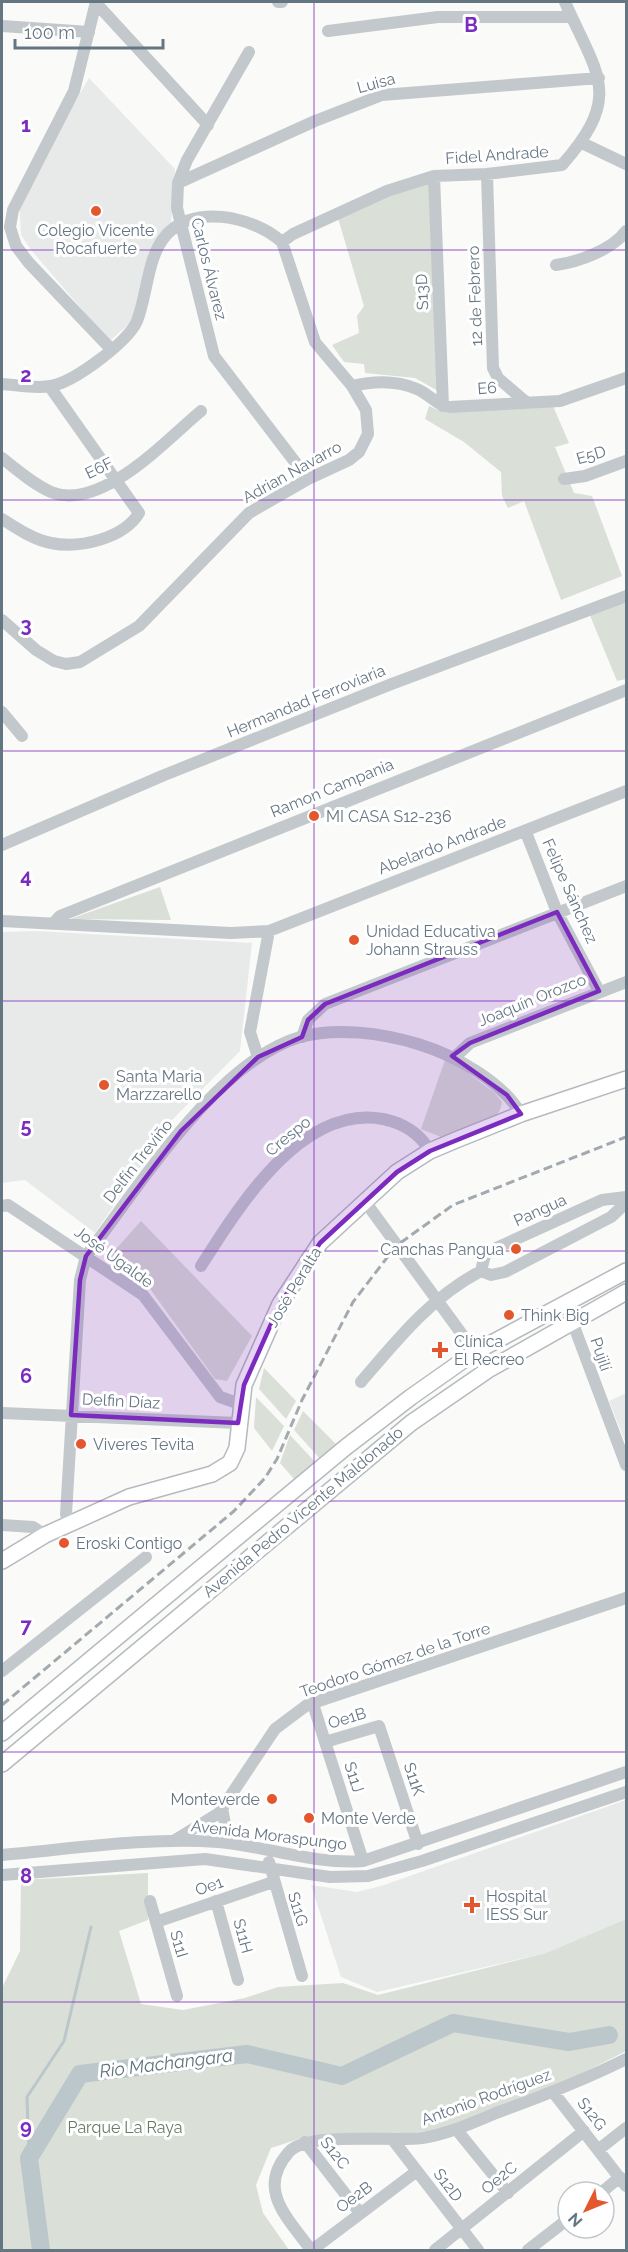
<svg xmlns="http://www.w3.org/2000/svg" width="628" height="2252" viewBox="0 0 628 2252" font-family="Raleway,sans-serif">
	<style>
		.built { fill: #e8e9e9 }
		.green { fill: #dadfd7 }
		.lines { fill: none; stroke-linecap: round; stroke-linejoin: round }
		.stream { stroke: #bbc7cb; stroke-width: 3 }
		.river { stroke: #bbc7cb; stroke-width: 18 }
		.major-casing { stroke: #b5babe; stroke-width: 18 }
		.minor { stroke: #c3c8cc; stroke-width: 12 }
		.major { stroke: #fff; stroke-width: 15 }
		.rail { stroke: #a2aab0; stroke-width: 3; stroke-dasharray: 9 4.5; stroke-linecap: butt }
		.marked { fill: #7b2cbf; fill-opacity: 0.2; stroke: #7b2cbf; stroke-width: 4.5; stroke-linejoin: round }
		.grid { fill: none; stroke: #7b2cbf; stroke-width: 1.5; stroke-opacity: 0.55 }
		.poi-dot { fill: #e4572e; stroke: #fff; stroke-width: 2 }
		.labels { text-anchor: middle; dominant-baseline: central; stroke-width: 6; stroke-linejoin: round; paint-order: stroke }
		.street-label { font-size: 16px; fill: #657683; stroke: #fff }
		.poi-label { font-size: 16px; fill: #657683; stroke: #fff; text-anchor: start }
		.park-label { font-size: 16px; fill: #687a64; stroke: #fff }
		.water-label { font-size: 18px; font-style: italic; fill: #60757c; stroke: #fff }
		.grid-label { font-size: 20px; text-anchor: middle; font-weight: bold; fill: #7b2cbf; stroke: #fff; stroke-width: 6; stroke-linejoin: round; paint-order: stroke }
	</style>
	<rect width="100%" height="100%" fill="#fafaf8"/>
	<path class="built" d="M 89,78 L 175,169 L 171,224 L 132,321 L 111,340 L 105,336 L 31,250 L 21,235 L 19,198 Z
		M 36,931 L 252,943 L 240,1051 L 173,1119 L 95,1233 L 25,1180 L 2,1183 L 2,932 Z
		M 626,1393 L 626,1444 L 609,1401 Z
		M 626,1800 L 626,1919 L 546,1953 L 377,1992 L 341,1977 L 311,1885 L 357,1892 L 381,1886 Z"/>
	<path class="green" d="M 414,184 L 431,184 L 440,392 L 415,378 L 365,373 L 364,364 L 344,362 L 332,345 L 359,333 L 357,316 L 364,306 L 338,218 Z
		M 429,406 L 441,411 L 553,406 L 569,443 L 555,447 L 574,493 L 592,496 L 622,576 L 561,600 L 524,501 L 508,508 L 502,496 L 501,472 L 464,442 L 425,419 Z
		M 626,600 L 626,679 L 617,681 L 589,613 Z
		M 160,887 L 171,920 L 70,919 Z
		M 446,1057 L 495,1093 L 502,1102 C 499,1127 467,1131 446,1139 L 421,1129 Z
		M 141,1221 L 252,1336 L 227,1381 L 215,1379 L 148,1286 L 108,1258 Z
		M 264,1368 L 296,1401 L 286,1419 L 259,1389 Z
		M 256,1397 L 284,1426 L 272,1451 L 254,1428 Z
		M 303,1411 L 339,1447 L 322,1461 L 294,1430 Z
		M 290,1435 L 318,1465 L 295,1480 L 280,1463 Z
		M 148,1873 L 148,1920 L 119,1931 L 141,2004 L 183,2010 L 245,1998 L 278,1987 L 343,1983 L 378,1995 L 546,1953 L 626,1919 L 626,2051 L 553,2088 L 456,2127 L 390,2136 L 308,2136 L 271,2148 L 256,2185 L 263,2213 L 289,2250 L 2,2250 L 2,1988 L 20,1951 L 21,1880 Z"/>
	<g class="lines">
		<path class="stream" d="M 29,2158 L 27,2097 L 64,2041 L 91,1927"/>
		<path class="river" d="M 41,2250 L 29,2158 L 80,2074 L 247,2054 L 342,2076 L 453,2023 L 569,2042 L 609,2035"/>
		<g class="major-casing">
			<path id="major" d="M 2,1561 L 45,1535 L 129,1497 L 212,1474 L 230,1463 L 237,1448 L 244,1385 L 280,1304 L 320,1243 L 397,1172 L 430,1151 L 456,1140 L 521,1114 L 626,1079
				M 2,1733 L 346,1447 L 411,1397 L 475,1352 L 626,1271
				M 2,1764 L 411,1423 L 488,1370 L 626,1292"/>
		</g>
		<path class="minor" d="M 95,2 L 208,125
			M 96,2 L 74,91 L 13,210 L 10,227 L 16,246 L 29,263 L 111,349
			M 278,2 L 282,2
			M 2,26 L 89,32
			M 328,31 L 438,17 L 571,17
			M 249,52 L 187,160 L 178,183 L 177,208 L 214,356 L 308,479
			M 582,143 L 626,164
			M 487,174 L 493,368 L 498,378 L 526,402
			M 434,176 L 443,406
			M 178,183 L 315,121 L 382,95 L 599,78
			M 282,242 L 293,234 L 387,191 L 434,176 L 487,174 L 562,165 C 624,95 597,75 565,2
			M 556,265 C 578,262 612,250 626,231
			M 2,384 C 17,385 36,389 51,386 C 74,382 128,342 137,321 C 147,296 147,261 163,239 C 190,202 253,216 282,242 L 315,342 L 352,386 L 366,410 L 368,434 L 359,452 L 349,460 L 308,479 L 249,513 L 139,626 L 80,662 L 66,664 L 54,661 L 36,650 L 2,620
			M 352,386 C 373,381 396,380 417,389 C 429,394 436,405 450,407 L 560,401 L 626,378
			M 2,458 C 17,470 33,484 51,492 C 101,512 166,440 201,411
			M 564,479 L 585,476 L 626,461
			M 2,519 C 16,528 34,540 51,543 C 80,549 124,538 139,513 L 50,387
			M 2,712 L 22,736
			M 527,835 L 557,912 L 599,991
			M 2,845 L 162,776 L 389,685 L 626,596
			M 2,921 L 231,933 L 269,931 L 626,791
			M 53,924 L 60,916 L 626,690
			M 302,1037 L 308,1020 L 325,1004 L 626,886
			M 258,1057 L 250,1032 L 269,931
			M 455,1057 L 470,1043 L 626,982
			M 364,1200 L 488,1370
			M 2,1206 L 8,1205 L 143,1295 L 220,1397 L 240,1404
			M 201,1266 C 238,1208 301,1104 383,1119 C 403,1123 420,1134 430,1151
			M 481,1271 L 485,1255 L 494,1249 L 602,1200 L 626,1197
			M 572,1321 L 626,1465
			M 361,1382 C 397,1340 431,1297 481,1271 L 491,1275 L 505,1272 L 611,1217 L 626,1203
			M 2,1413 L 238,1423
			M 2,1525 L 33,1527 L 45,1535
			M 69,1525 L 66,1514 L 80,1280 L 86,1256 C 138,1188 216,1062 300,1037 C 337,1027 382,1033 418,1044 C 454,1055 502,1081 521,1114
			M 2,1671 L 146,1557
			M 313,1704 L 363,1861
			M 325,1742 L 379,1726 L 418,1844
			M 222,1808 L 226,1829 L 240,1844
			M 175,1840 L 219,1813 L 275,1729 L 307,1705 L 626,1598
			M 2,1855 C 72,1849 147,1837 218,1842 C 267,1846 314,1865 363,1861 L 626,1772
			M 269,1862 L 302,1976
			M 2,1875 L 205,1859 L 330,1877 L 368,1876 L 422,1861 L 626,1792
			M 150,1901 L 177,1996
			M 216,1901 L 238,1980
			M 156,1922 L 273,1882
			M 553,2092 L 626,2186
			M 456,2129 L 508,2193
			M 393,2140 L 478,2250
			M 305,2142 L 360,2213
			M 598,2150 L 626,2128
			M 602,2192 L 620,2177
			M 311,2250 C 289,2219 255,2190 289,2152 C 307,2131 392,2142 422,2138 C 448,2134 472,2123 496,2113 C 540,2097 584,2080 626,2059
			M 312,2250 L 417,2171
			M 435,2250 L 584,2131
			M 528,2250 L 568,2219"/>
		<use href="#major" class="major"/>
		<path class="rail" d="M 2,1705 L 234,1511 L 265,1478 L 277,1459 L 302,1400 L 353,1302 L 396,1246 L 453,1205 L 626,1137"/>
	</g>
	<path class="marked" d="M 557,912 L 599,991 L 470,1043 L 452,1056 L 507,1095 L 521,1114 L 430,1151 L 397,1172 L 320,1243 L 280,1304 L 244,1385 L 238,1423 L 71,1415 L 80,1280 L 86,1256 L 181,1131 L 258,1057 L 302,1037 L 308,1020 L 325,1004 Z"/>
	<path class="grid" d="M 314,2 L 314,2250M 2,250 L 626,250M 2,500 L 626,500M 2,751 L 626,751M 2,1001 L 626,1001M 2,1251 L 626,1251M 2,1501 L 626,1501M 2,1752 L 626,1752M 2,2002 L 626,2002"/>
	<g class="poi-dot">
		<circle cx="96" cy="211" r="6"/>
		<circle cx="314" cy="816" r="6"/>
		<circle cx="354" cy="940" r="6"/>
		<circle cx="104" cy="1085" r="6"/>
		<circle cx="516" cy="1249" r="6"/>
		<circle cx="509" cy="1315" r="6"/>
		<path d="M437 1341h6v6h6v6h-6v6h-6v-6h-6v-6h6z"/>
		<circle cx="81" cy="1444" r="6"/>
		<circle cx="64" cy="1543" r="6"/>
		<circle cx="272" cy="1799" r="6"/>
		<circle cx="309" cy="1818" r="6"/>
		<path d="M469 1896h6v6h6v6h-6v6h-6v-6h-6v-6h6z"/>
	</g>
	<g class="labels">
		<g class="street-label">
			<text transform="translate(376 83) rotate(-15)">Luisa</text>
			<text transform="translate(497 155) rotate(-4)">Fidel Andrade</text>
			<text transform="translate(209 269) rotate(76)">Carlos Álvarez</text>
			<text transform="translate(422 292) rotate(-92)">S13D</text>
			<text transform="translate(475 296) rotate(-92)">12 de Febrero</text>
			<text transform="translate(487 388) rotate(-4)">E6</text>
			<text transform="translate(591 455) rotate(-16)">E5D</text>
			<text transform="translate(99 468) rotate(-26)">E6F</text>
			<text transform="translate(292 472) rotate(-29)">Adrian Navarro</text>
			<text transform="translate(306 701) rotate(-22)">Hermandad Ferroviaria</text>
			<text transform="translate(332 788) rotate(-22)">Ramon Campania</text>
			<text transform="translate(442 845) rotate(-21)">Abelardo Andrade</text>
			<text transform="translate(570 891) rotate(66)">Felipe Sánchez</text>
			<text transform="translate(532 1000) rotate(-22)">Joaquín Orozco</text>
			<text transform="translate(288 1136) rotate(-39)">Crespo</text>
			<text transform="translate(138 1161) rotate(-52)">Delfín Treviño</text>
			<text transform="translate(540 1210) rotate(-24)">Pangua</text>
			<text transform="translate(114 1257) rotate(36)">José Ugalde</text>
			<text transform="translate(294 1287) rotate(-59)">José Peralta</text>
			<text transform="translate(601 1354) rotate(71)">Pujilí</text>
			<text transform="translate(121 1401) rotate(3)">Delfin Díaz</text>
			<text transform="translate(303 1512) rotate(-40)">Avenida Pedro Vicente Maldonado</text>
			<text transform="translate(395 1660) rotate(-19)">Teodoro Gómez de la Torre</text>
			<text transform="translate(347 1718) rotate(-17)">Oe1B</text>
			<text transform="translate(354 1777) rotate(72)">S11J</text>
			<text transform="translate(414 1779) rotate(72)">S11K</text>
			<text transform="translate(269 1835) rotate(7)">Avenida Moraspungo</text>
			<text transform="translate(209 1886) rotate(-19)">Oe1</text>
			<text transform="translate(298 1909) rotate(73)">S11G</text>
			<text transform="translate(243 1936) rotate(75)">S11H</text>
			<text transform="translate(179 1944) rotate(74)">S11I</text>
			<text transform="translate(486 2097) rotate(-20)">Antonio Rodríguez</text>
			<text transform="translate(592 2114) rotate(52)">S12G</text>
			<text transform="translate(335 2153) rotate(52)">S12C</text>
			<text transform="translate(499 2178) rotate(-39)">Oe2C</text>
			<text transform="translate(448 2185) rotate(53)">S12D</text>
			<text transform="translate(354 2197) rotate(-37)">Oe2B</text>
		</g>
		<g class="poi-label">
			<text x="96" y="230" text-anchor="middle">Colegio Vicente<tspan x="96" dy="18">Rocafuerte</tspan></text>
			<text x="326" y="816">MI CASA S12-236</text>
			<text x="366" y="931">Unidad Educativa<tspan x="366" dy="18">Johann Strauss</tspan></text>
			<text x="116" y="1076">Santa Maria<tspan x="116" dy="18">Marzzarello</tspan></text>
			<text x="504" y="1249" text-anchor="end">Canchas Pangua</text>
			<text x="521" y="1315">Think Big</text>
			<text x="454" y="1341">Clínica<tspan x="454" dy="18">El Recreo</tspan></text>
			<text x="93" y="1444">Viveres Tevita</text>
			<text x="76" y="1543">Eroski Contigo</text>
			<text x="260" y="1799" text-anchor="end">Monteverde</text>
			<text x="321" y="1818">Monte Verde</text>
			<text x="486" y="1896">Hospital<tspan x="486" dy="18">IESS Sur</tspan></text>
		</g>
		<g class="park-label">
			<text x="125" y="2127">Parque La Raya</text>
		</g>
		<g class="water-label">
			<text transform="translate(166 2063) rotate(-7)">Rio Machangara</text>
		</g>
	</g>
	<g class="grid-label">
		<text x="471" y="32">B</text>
		<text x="26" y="132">1</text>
		<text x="26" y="382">2</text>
		<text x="26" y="632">3</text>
		<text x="26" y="883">4</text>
		<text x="26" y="1133">5</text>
		<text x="26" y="1383">6</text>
		<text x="26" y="1633">7</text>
		<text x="26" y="1883">8</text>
		<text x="26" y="2134">9</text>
	</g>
	<rect width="628" height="2252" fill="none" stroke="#657683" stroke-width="6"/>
	<g transform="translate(586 2210) rotate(227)"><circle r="28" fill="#ffffff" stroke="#c1c8cd" stroke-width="1.5"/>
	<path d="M0-4.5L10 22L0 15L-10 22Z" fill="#e4572e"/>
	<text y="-9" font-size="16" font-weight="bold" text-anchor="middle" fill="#657683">N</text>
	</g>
	<path d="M15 39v9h148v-9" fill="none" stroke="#657683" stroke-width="3"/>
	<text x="24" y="39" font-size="18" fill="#657683" stroke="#ffffff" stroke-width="4.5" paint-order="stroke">100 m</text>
</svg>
